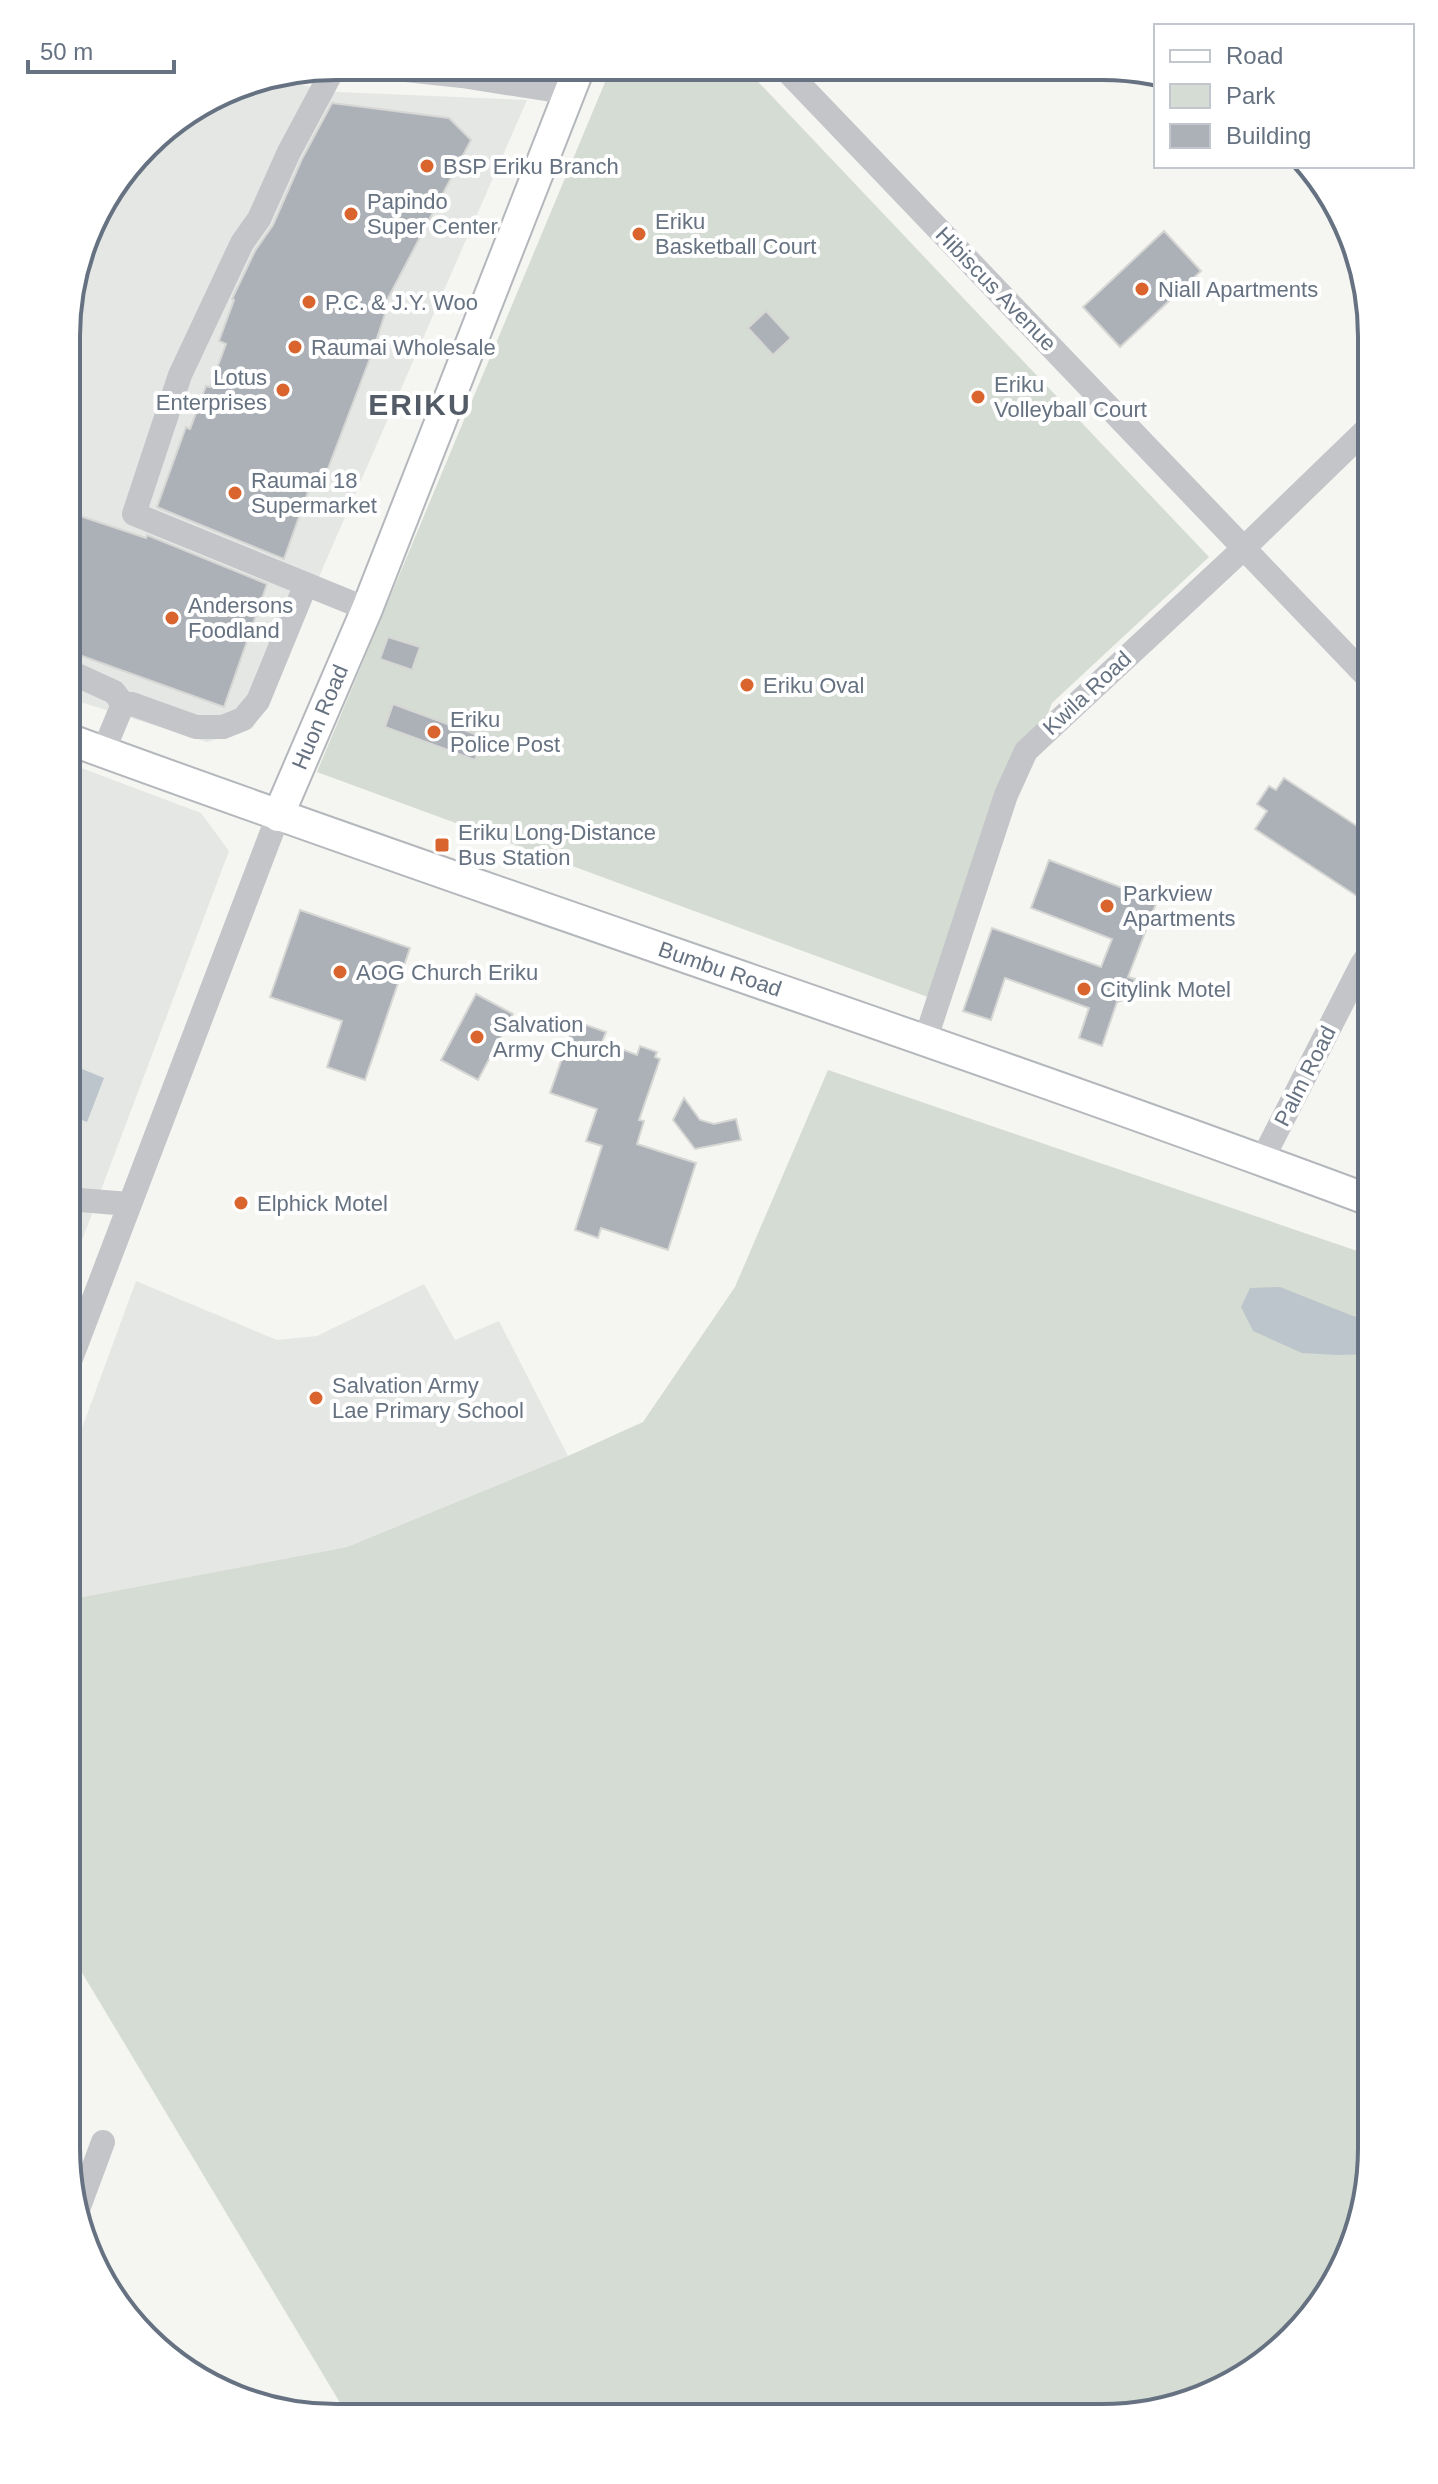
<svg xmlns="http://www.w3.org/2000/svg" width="1438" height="2484" viewBox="0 0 1438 2484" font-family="Arial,sans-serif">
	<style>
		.built { fill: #e5e7e5 }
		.green { fill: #d5dcd3 }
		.water { fill: #bcc5cb }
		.building { fill: #acb1b7; stroke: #d6d6d4; stroke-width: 2 }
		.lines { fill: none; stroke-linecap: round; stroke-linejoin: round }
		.major-casing { stroke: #b4b7bb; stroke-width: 34 }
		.minor { stroke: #c3c5c9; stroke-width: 24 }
		.major { stroke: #fff; stroke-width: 30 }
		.poi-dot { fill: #d9642d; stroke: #fff; stroke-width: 3 }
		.labels { text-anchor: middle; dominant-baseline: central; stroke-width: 8; stroke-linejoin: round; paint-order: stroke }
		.poi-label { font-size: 22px; fill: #667281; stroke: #fff; text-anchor: start }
		.street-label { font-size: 22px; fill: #667281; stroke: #fff }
		.district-label { font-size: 30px; font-weight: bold; letter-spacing: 2px; fill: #535c66; stroke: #fff }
		.rim { fill: none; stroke: #667281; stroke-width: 4 }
	</style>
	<rect width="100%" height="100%" fill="#f5f5f1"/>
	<path class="built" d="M 272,79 L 337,92 L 527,100 L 253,728 L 207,742 L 68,698 L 68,301 L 94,216 L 158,133 L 233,86 Z
		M 68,763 L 201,813 L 229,851 L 67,1280 Z
		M 136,1281 L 277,1340 L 317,1336 L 424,1284 L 455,1340 L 499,1321 L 568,1456 L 347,1547 L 67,1600 L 67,1469 Z"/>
	<path class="green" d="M 611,68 L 746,69 L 1209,557 L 1052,703 L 936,1000 L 317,772 Z
		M 828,1070 L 1372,1256 L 1371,2167 L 1358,2235 L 1317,2312 L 1266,2363 L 1190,2404 L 1102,2418 L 348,2416 L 66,1946 L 67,1600 L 347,1547 L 568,1456 L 643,1422 L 735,1287 Z"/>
	<path class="water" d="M 82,1069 L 104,1078 L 87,1122 L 67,1114 Z
		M 1280,1287 L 1353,1316 L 1372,1321 L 1372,1354 L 1338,1355 L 1302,1353 L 1253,1331 L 1241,1307 L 1250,1288 Z"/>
	<path class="building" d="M 332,103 L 449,118 L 471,140 L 385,304 L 388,305 L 372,353 L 324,479 L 314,475 L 284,559 L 157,507 L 186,427 L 190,429 L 206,386 L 210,387 L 226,344 L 219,341 L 234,300 L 232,299 L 255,251 L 273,225 L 302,159 Z
		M 1164,231 L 1201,271 L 1120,347 L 1083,307 Z
		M 766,311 L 791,338 L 773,355 L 748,328 Z
		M 68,512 L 146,538 L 147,535 L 267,584 L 224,707 L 68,651 Z
		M 388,637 L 420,647 L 412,670 L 380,659 Z
		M 393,704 L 483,737 L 475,760 L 385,727 Z
		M 1284,778 L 1372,836 L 1372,906 L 1255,829 L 1267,811 L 1257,804 L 1269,786 L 1276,790 Z
		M 1049,860 L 1157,901 L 1128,977 L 1135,979 L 1128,999 L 1117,1002 L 1102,1046 L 1079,1038 L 1089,1008 L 1005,978 L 991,1020 L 963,1011 L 992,928 L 1101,967 L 1112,939 L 1031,908 Z
		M 300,910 L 410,948 L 365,1080 L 327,1067 L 342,1021 L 270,997 Z
		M 476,994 L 513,1014 L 478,1080 L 441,1060 Z
		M 575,1021 L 606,1032 L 602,1042 L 637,1055 L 640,1046 L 657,1052 L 655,1057 L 660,1059 L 639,1120 L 644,1121 L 637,1144 L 696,1163 L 668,1250 L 601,1228 L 598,1238 L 575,1230 L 602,1146 L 586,1141 L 597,1109 L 550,1093 Z
		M 684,1098 L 700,1120 L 714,1124 L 736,1119 L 741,1140 L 695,1149 L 673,1120 Z"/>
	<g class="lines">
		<g class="major-casing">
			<path id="major" d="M 68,739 C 501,898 940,1040 1372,1201
				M 278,816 L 367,609 L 579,68"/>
		</g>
		<path class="minor" d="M 335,66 L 289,152 L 259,219 L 242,243 L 180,375 L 134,514 L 367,609
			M 369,66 L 462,76 L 571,93
			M 785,69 L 1372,682
			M 68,671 L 114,692 L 123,704
			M 103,752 L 123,704 L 132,704 L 196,727 L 223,727 L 243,719 L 258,701 L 306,584
			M 925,1041 L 1006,795 L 1026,751 L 1244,548 L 1372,424
			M 1262,1160 L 1362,964 L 1372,950
			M 67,1199 L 129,1204
			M 67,1369 L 278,816
			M 77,2212 L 103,2142"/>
		<use href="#major" class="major"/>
	</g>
	<g class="poi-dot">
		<circle cx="427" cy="166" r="8"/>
		<circle cx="351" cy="214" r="8"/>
		<circle cx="639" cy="234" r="8"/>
		<circle cx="1142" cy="289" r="8"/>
		<circle cx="309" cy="302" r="8"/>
		<circle cx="295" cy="347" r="8"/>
		<circle cx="283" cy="390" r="8"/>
		<circle cx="978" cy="397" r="8"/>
		<circle cx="235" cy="493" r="8"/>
		<circle cx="172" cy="618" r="8"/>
		<circle cx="747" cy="685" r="8"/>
		<circle cx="434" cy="732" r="8"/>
		<rect x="434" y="837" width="16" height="16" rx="4"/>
		<circle cx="1107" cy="906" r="8"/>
		<circle cx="340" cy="972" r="8"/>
		<circle cx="1084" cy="989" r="8"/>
		<circle cx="477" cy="1037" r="8"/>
		<circle cx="241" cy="1203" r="8"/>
		<circle cx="316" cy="1398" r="8"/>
	</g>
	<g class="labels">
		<g class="poi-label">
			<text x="443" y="166">BSP Eriku Branch</text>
			<text x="367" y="201">Papindo<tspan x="367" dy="25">Super Center</tspan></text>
			<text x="655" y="221">Eriku<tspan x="655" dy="25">Basketball Court</tspan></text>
			<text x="1158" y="289">Niall Apartments</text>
			<text x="325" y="302">P.C. &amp; J.Y. Woo</text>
			<text x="311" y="347">Raumai Wholesale</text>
			<text x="267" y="377" text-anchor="end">Lotus<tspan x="267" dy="25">Enterprises</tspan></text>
			<text x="994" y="384">Eriku<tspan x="994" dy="25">Volleyball Court</tspan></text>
			<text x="251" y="480">Raumai 18<tspan x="251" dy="25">Supermarket</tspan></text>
			<text x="188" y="605">Andersons<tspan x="188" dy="25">Foodland</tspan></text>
			<text x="763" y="685">Eriku Oval</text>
			<text x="450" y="719">Eriku<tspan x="450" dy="25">Police Post</tspan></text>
			<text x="458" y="832">Eriku Long-Distance<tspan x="458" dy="25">Bus Station</tspan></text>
			<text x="1123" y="893">Parkview<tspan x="1123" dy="25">Apartments</tspan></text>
			<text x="356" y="972">AOG Church Eriku</text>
			<text x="1100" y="989">Citylink Motel</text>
			<text x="493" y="1024">Salvation<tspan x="493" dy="25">Army Church</tspan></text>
			<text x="257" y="1203">Elphick Motel</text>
			<text x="332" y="1385">Salvation Army<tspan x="332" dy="25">Lae Primary School</tspan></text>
		</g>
		<g class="street-label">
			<text transform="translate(996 289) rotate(46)">Hibiscus Avenue</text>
			<text transform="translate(1087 693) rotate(-43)">Kwila Road</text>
			<text transform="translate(320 717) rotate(-67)">Huon Road</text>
			<text transform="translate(720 969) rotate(19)">Bumbu Road</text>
			<text transform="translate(1305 1076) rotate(-63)">Palm Road</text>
		</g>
		<g class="district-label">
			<text x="420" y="404">ERIKU</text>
		</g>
	</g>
	<path d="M0 0H1438V2484H0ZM336 80H1102A256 256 0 0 1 1358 336V2148A256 256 0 0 1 1102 2404H336A256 256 0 0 1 80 2148V336A256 256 0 0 1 336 80Z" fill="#fff" fill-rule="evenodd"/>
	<path class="rim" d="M336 80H1102A256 256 0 0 1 1358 336V2148A256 256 0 0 1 1102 2404H336A256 256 0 0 1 80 2148V336A256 256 0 0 1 336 80Z"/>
	<rect x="1154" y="24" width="260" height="144" fill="#ffffff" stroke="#c2c7cd" stroke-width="2"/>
	<rect x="1170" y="50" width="40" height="12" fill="#ffffff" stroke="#c2c7cd" stroke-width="2"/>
	<text x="1226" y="64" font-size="24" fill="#667281">Road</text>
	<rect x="1170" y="84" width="40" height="24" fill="#d5dcd3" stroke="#c2c7cd" stroke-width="2"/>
	<text x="1226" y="104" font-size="24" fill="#667281">Park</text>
	<rect x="1170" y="124" width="40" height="24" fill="#acb1b7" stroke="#c2c7cd" stroke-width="2"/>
	<text x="1226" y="144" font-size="24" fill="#667281">Building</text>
	<path d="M28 60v12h146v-12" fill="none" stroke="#667281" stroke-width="4"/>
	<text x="40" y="60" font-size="24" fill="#667281" stroke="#ffffff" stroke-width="6" paint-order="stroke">50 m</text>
</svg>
